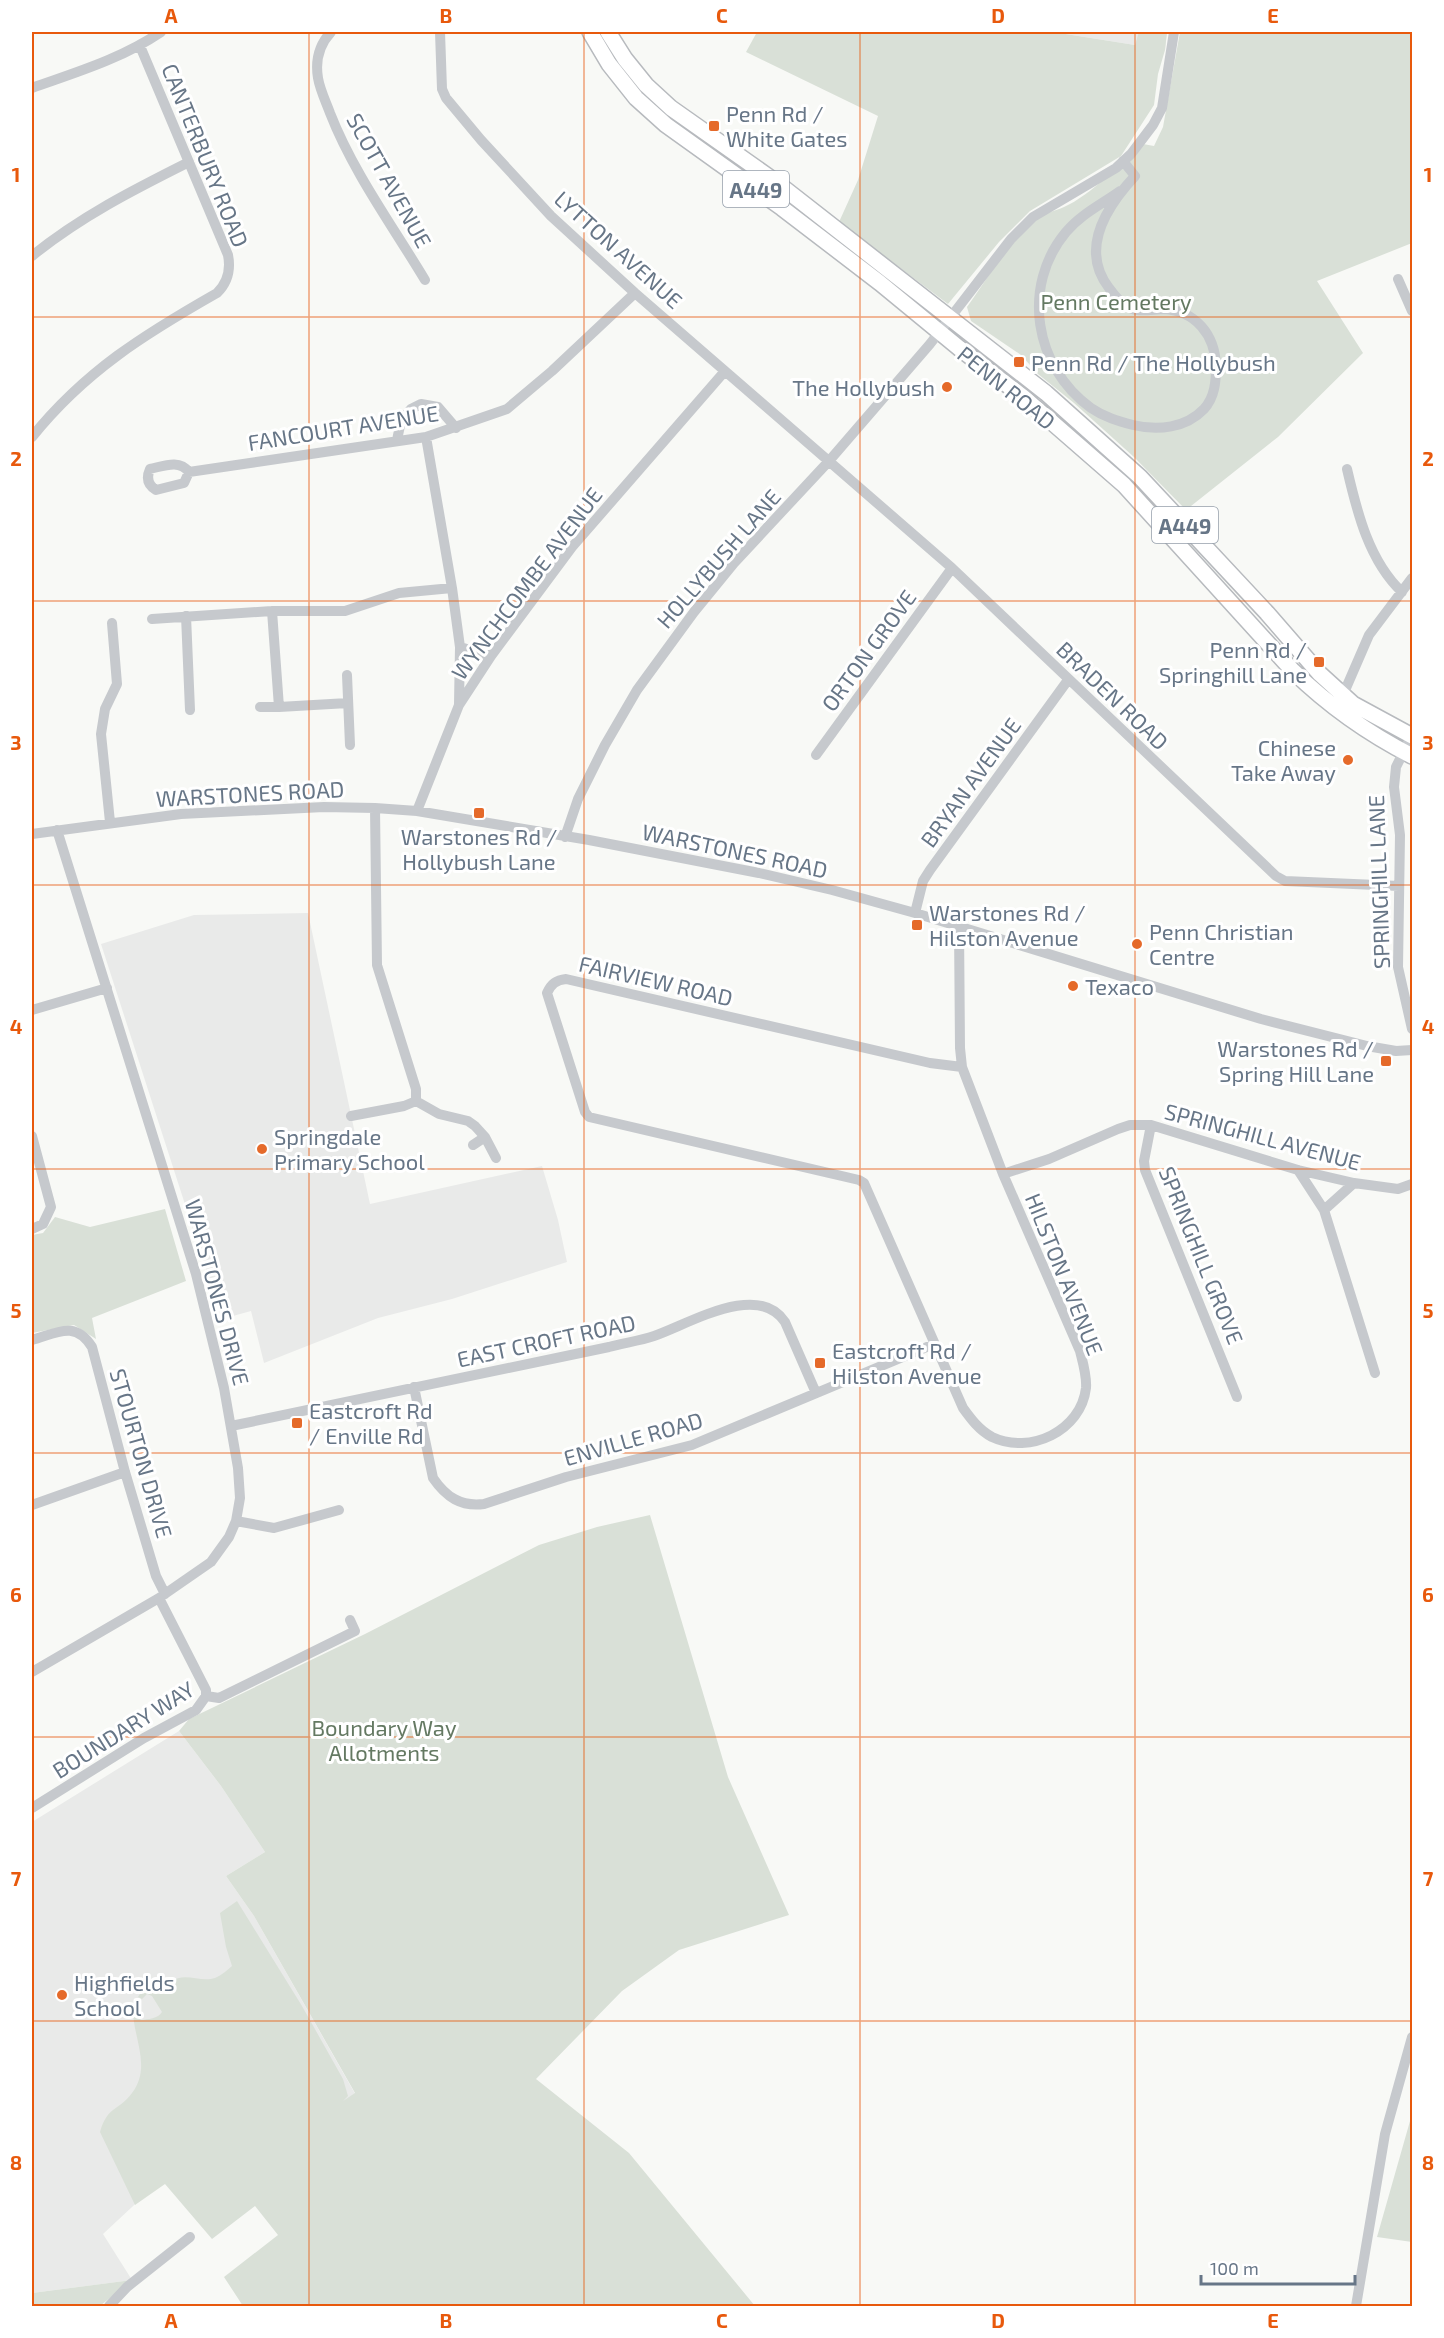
<svg xmlns="http://www.w3.org/2000/svg" width="1444" height="2338" viewBox="0 0 1444 2338" font-family="'Exo 2',sans-serif">
	<style>
		.built { fill: #e9eae9 }
		.green { fill: #d9e0d7 }
		.lines { fill: none; stroke-linecap: round; stroke-linejoin: round }
		.highway-casing { stroke: #b7babe; stroke-width: 18 }
		.minor { stroke: #c6c9cd; stroke-width: 10 }
		.highway { stroke: #fff; stroke-width: 15 }
		.grid { fill: none; stroke: #e8590c; stroke-width: 1.5; stroke-opacity: 0.55 }
		.poi-dot { fill: #e56a2a; stroke: #fff; stroke-width: 2 }
		.labels { text-anchor: middle; dominant-baseline: central; stroke-width: 6; stroke-linejoin: round; paint-order: stroke }
		.shield { fill: #fff; stroke: #959fab; stroke-width: 1.5 }
		.shield-label { font-size: 21px; font-weight: bold; fill: #677687 }
		.poi-label { font-size: 22px; fill: #677687; stroke: #fff; text-anchor: start }
		.street-label { font-size: 22px; fill: #677687; stroke: #fff }
		.park-label { font-size: 22px; fill: #647962; stroke: #fff }
		.neatline { fill: none; stroke: #e8590c; stroke-width: 2 }
		.grid-label { font-size: 20px; text-anchor: middle; font-weight: bold; fill: #e8590c }
	</style>
	<rect width="100%" height="100%" fill="#f8f9f6"/>
	<path class="built" d="M 1053,32 L 1167,32 L 1165,50 L 1135,45 Z
		M 308,913 L 370,1204 L 542,1166 L 558,1220 L 567,1262 L 452,1299 L 378,1318 L 264,1363 L 251,1311 L 222,1319 L 101,944 L 194,915 Z
		M 179,1731 L 221,1786 L 265,1852 L 226,1876 L 254,1916 L 366,2113 L 161,2180 L 103,2234 L 132,2280 L 32,2293 L 32,1822 Z"/>
	<path class="green" d="M 757,32 L 1053,32 L 1135,45 L 1139,32 L 1167,32 L 1165,50 L 1158,74 L 1154,105 L 1121,156 L 1030,211 L 999,242 L 948,304 L 839,222 L 858,180 L 878,116 L 746,52 Z
		M 1180,32 L 1412,32 L 1412,243 L 1317,281 L 1363,353 L 1278,437 L 1186,510 L 1134,457 L 1074,403 L 1038,374 L 1021,355 L 971,321 L 967,307 C 986,281 1011,238 1035,220 C 1044,213 1055,211 1064,207 C 1091,195 1121,163 1143,144 L 1154,146 L 1163,127 Z
		M 165,1209 L 186,1281 L 92,1318 L 96,1339 L 74,1325 L 32,1333 L 32,1235 L 43,1233 L 55,1217 L 90,1227 Z
		M 650,1515 L 728,1777 L 789,1915 L 679,1950 L 622,1991 L 536,2079 L 629,2153 L 755,2306 L 243,2306 L 224,2277 L 278,2235 L 255,2206 L 212,2239 L 165,2184 L 135,2205 L 100,2132 C 108,2105 118,2112 132,2093 C 152,2067 133,2038 133,2010 L 141,2020 C 148,2019 158,2019 162,2012 L 152,1996 L 147,1994 L 142,1999 L 138,1997 L 143,1989 L 158,1978 L 171,1982 C 184,1971 200,1983 215,1978 C 222,1975 227,1970 232,1966 L 226,1947 L 220,1913 L 237,1901 L 302,2006 L 343,2079 L 348,2096 L 343,2101 L 355,2093 L 254,1916 L 226,1876 L 265,1852 L 221,1786 L 179,1731 L 189,1719 L 365,1634 L 539,1545 L 597,1527 Z
		M 1412,2114 L 1412,2242 L 1377,2237 Z
		M 132,2280 L 100,2306 L 32,2306 L 32,2293 Z"/>
	<g class="lines">
		<g class="highway-casing">
			<path id="highway" d="M 590,32 L 609,64 L 636,98 L 666,125 L 782,208 L 880,283 L 959,348 L 1023,397 L 1124,485 L 1293,671 C 1328,705 1369,734 1412,756
				M 608,32 L 625,59 L 646,85 L 671,108 L 776,182 L 1046,393 L 1140,477 L 1267,613 L 1320,674 L 1353,704 L 1412,736"/>
		</g>
		<path class="minor" d="M 331,32 C 319,45 315,60 318,78 C 320,90 326,102 330,113 C 353,172 392,225 425,280
			M 440,32 L 442,89 L 446,98 L 481,140 L 551,216 L 635,293 L 952,568 L 1276,876 L 1285,881 L 1399,886
			M 32,88 C 77,72 121,59 161,32
			M 1120,191 C 1102,204 1081,214 1066,232 C 1021,286 1034,367 1091,408 C 1104,417 1118,421 1133,425 C 1158,431 1186,428 1204,409 C 1215,397 1216,381 1216,366 C 1215,335 1196,311 1164,309 C 1152,309 1139,313 1128,307 C 1120,303 1114,295 1109,288 C 1079,249 1107,206 1135,176 L 1123,161
			M 32,256 C 80,217 133,190 189,162
			M 1398,279 L 1412,311
			M 32,437 C 85,371 145,334 217,293 C 228,282 231,270 228,255 L 140,46
			M 426,437 L 452,588 L 460,647 L 459,704
			M 397,440 L 401,421 L 411,409 L 421,404 L 438,407 L 456,428
			M 1347,469 C 1357,512 1369,561 1402,592
			M 189,472 L 184,483 L 156,490 C 148,485 146,478 150,469 C 164,466 179,459 189,472 L 426,437 L 507,409 L 552,371 L 635,293
			M 272,611 L 279,707 L 348,703
			M 186,616 L 190,710
			M 152,619 L 272,611 L 345,611 L 399,593 L 452,588
			M 460,647 L 491,656
			M 347,675 L 350,745
			M 1343,695 L 1369,635 L 1412,578
			M 260,707 L 279,707
			M 1412,735 L 1396,767 L 1394,787 L 1400,835 L 1398,967 L 1412,1029
			M 816,755 L 952,568
			M 417,811 L 459,705 L 491,656 L 572,547 L 725,371
			M 110,822 L 101,734 L 105,709 L 117,684 L 112,623
			M 32,834 L 181,814 L 324,807 L 375,808 L 417,811 L 589,840 L 759,873 L 832,890 L 915,913 L 1261,1019 L 1367,1046 L 1396,1051 L 1412,1050
			M 565,837 L 578,799 L 605,745 L 637,690 L 694,612 L 734,563 L 829,461 L 930,344 L 1011,239 L 1033,217 L 1116,168 L 1131,154 L 1153,125 L 1162,108 L 1174,32
			M 915,913 L 923,881 L 930,870 L 1068,680
			M 959,926 L 960,1048 L 962,1067 L 1003,1174 L 1080,1351 C 1083,1363 1087,1376 1086,1388 C 1081,1431 1030,1455 992,1437 C 979,1430 971,1419 963,1408 L 864,1183 L 859,1180 L 589,1117 L 585,1112 L 547,993 C 551,984 556,980 566,979 L 930,1063 L 962,1067
			M 32,1010 L 107,988
			M 416,1101 L 439,1114 L 468,1121 L 475,1126 L 485,1137 L 496,1158
			M 351,1116 L 404,1106 L 416,1101 L 416,1089 L 377,965 L 375,808
			M 1151,1125 L 1144,1161 L 1145,1170 L 1237,1397
			M 32,1136 L 51,1207 L 43,1224 L 32,1229
			M 473,1145 L 485,1137
			M 1298,1170 L 1324,1210 L 1354,1183
			M 1003,1174 L 1049,1159 L 1118,1129 L 1130,1125 L 1151,1125 L 1298,1170 L 1354,1183 L 1398,1189 L 1412,1184
			M 1324,1210 L 1375,1373
			M 32,1340 C 57,1333 75,1320 92,1347 L 125,1472 L 156,1576 L 165,1594
			M 414,1387 L 433,1478 C 446,1497 461,1507 484,1504 L 566,1477 L 692,1445 L 934,1344
			M 231,1426 L 609,1347 C 623,1343 639,1341 654,1336 C 689,1324 758,1281 785,1322 L 816,1393
			M 32,1505 L 125,1472
			M 236,1521 L 274,1528 L 339,1510
			M 159,1598 L 206,1690 L 206,1696
			M 32,1672 L 159,1598 L 211,1562 L 229,1537 L 236,1521 L 240,1498 L 238,1468 L 224,1388 L 196,1274 L 57,830
			M 206,1696 L 219,1698 L 355,1631 L 350,1620
			M 32,1808 L 144,1738 L 196,1710 L 206,1696
			M 109,2306 L 127,2287 L 190,2237
			M 1356,2306 L 1385,2134 L 1412,2037"/>
		<use href="#highway" class="highway"/>
	</g>
	<path class="grid" d="M 309,32 L 309,2306M 584,32 L 584,2306M 860,32 L 860,2306M 1135,32 L 1135,2306M 32,317 L 1412,317M 32,601 L 1412,601M 32,885 L 1412,885M 32,1169 L 1412,1169M 32,1453 L 1412,1453M 32,1737 L 1412,1737M 32,2021 L 1412,2021"/>
	<g class="poi-dot">
		<rect x="708" y="120" width="12" height="12" rx="3"/>
		<rect x="1013" y="356" width="12" height="12" rx="3"/>
		<circle cx="947" cy="387" r="6"/>
		<rect x="1313" y="656" width="12" height="12" rx="3"/>
		<circle cx="1348" cy="760" r="6"/>
		<rect x="473" y="807" width="12" height="12" rx="3"/>
		<rect x="911" y="919" width="12" height="12" rx="3"/>
		<circle cx="1137" cy="944" r="6"/>
		<circle cx="1073" cy="986" r="6"/>
		<rect x="1380" y="1055" width="12" height="12" rx="3"/>
		<circle cx="262" cy="1149" r="6"/>
		<rect x="814" y="1357" width="12" height="12" rx="3"/>
		<rect x="291" y="1417" width="12" height="12" rx="3"/>
		<circle cx="62" cy="1995" r="6"/>
	</g>
	<g class="labels">
		<g class="shield">
			<rect x="723" y="171" width="66" height="36" rx="4.5"/>
			<rect x="1152" y="507" width="66" height="36" rx="4.5"/>
		</g>
		<g class="shield-label">
			<text x="756" y="189">A449</text>
			<text x="1185" y="525">A449</text>
		</g>
		<g class="poi-label">
			<text x="726" y="113">Penn Rd /<tspan x="726" dy="25">White Gates</tspan></text>
			<text x="1031" y="362">Penn Rd / The Hollybush</text>
			<text x="935" y="387" text-anchor="end">The Hollybush</text>
			<text x="1307" y="649" text-anchor="end">Penn Rd /<tspan x="1307" dy="25">Springhill Lane</tspan></text>
			<text x="1336" y="747" text-anchor="end">Chinese<tspan x="1336" dy="25">Take Away</tspan></text>
			<text x="479" y="836" text-anchor="middle">Warstones Rd /<tspan x="479" dy="25">Hollybush Lane</tspan></text>
			<text x="929" y="912">Warstones Rd /<tspan x="929" dy="25">Hilston Avenue</tspan></text>
			<text x="1149" y="931">Penn Christian<tspan x="1149" dy="25">Centre</tspan></text>
			<text x="1085" y="986">Texaco</text>
			<text x="1374" y="1048" text-anchor="end">Warstones Rd /<tspan x="1374" dy="25">Spring Hill Lane</tspan></text>
			<text x="274" y="1136">Springdale<tspan x="274" dy="25">Primary School</tspan></text>
			<text x="832" y="1350">Eastcroft Rd /<tspan x="832" dy="25">Hilston Avenue</tspan></text>
			<text x="309" y="1410">Eastcroft Rd<tspan x="309" dy="25">/ Enville Rd</tspan></text>
			<text x="74" y="1982">Highfields<tspan x="74" dy="25">School</tspan></text>
		</g>
		<g class="street-label">
			<text transform="translate(206 155) rotate(68)">CANTERBURY ROAD</text>
			<text transform="translate(390 180) rotate(61)">SCOTT AVENUE</text>
			<text transform="translate(619 249) rotate(42)">LYTTON AVENUE</text>
			<text transform="translate(1007 387) rotate(39)">PENN ROAD</text>
			<text transform="translate(343 427) rotate(-9)">FANCOURT AVENUE</text>
			<text transform="translate(718 558) rotate(-49)">HOLLYBUSH LANE</text>
			<text transform="translate(526 583) rotate(-53)">WYNCHCOMBE AVENUE</text>
			<text transform="translate(868 650) rotate(-54)">ORTON GROVE</text>
			<text transform="translate(1113 695) rotate(44)">BRADEN ROAD</text>
			<text transform="translate(970 782) rotate(-54)">BRYAN AVENUE</text>
			<text transform="translate(250 793) rotate(-3)">WARSTONES ROAD</text>
			<text transform="translate(735 850) rotate(12)">WARSTONES ROAD</text>
			<text transform="translate(1378 882) rotate(-92)">SPRINGHILL LANE</text>
			<text transform="translate(656 980) rotate(13)">FAIRVIEW ROAD</text>
			<text transform="translate(1263 1136) rotate(15)">SPRINGHILL AVENUE</text>
			<text transform="translate(1202 1255) rotate(68)">SPRINGHILL GROVE</text>
			<text transform="translate(1065 1274) rotate(68)">HILSTON AVENUE</text>
			<text transform="translate(218 1292) rotate(75)">WARSTONES DRIVE</text>
			<text transform="translate(546 1340) rotate(-12)">EAST CROFT ROAD</text>
			<text transform="translate(633 1438) rotate(-16)">ENVILLE ROAD</text>
			<text transform="translate(142 1453) rotate(74)">STOURTON DRIVE</text>
			<text transform="translate(123 1729) rotate(-32)">BOUNDARY WAY</text>
		</g>
		<g class="park-label">
			<text x="1116" y="301">Penn Cemetery</text>
			<text x="384" y="1727">Boundary Way<tspan x="384" dy="25">Allotments</tspan></text>
		</g>
	</g>
	<rect width="1444" height="2338" fill="none" stroke="#ffffff" stroke-width="66"/>
	<path d="M1201 2275v9h154v-9" fill="none" stroke="#677687" stroke-width="3"/>
	<text x="1210" y="2275" font-size="18" fill="#677687" stroke="#ffffff" stroke-width="4.5" paint-order="stroke">100 m</text>
	<rect x="33" y="33" width="1378" height="2272" class="neatline"/>
	<g class="grid-label">
		<text x="171" y="23">A</text>
		<text x="446" y="23">B</text>
		<text x="722" y="23">C</text>
		<text x="998" y="23">D</text>
		<text x="1273" y="23">E</text>
		<text x="16" y="182">1</text>
		<text x="1428" y="182">1</text>
		<text x="16" y="466">2</text>
		<text x="1428" y="466">2</text>
		<text x="16" y="750">3</text>
		<text x="1428" y="750">3</text>
		<text x="16" y="1034">4</text>
		<text x="1428" y="1034">4</text>
		<text x="16" y="1318">5</text>
		<text x="1428" y="1318">5</text>
		<text x="16" y="1602">6</text>
		<text x="1428" y="1602">6</text>
		<text x="16" y="1886">7</text>
		<text x="1428" y="1886">7</text>
		<text x="16" y="2170">8</text>
		<text x="1428" y="2170">8</text>
		<text x="171" y="2328">A</text>
		<text x="446" y="2328">B</text>
		<text x="722" y="2328">C</text>
		<text x="998" y="2328">D</text>
		<text x="1273" y="2328">E</text>
	</g>
</svg>
